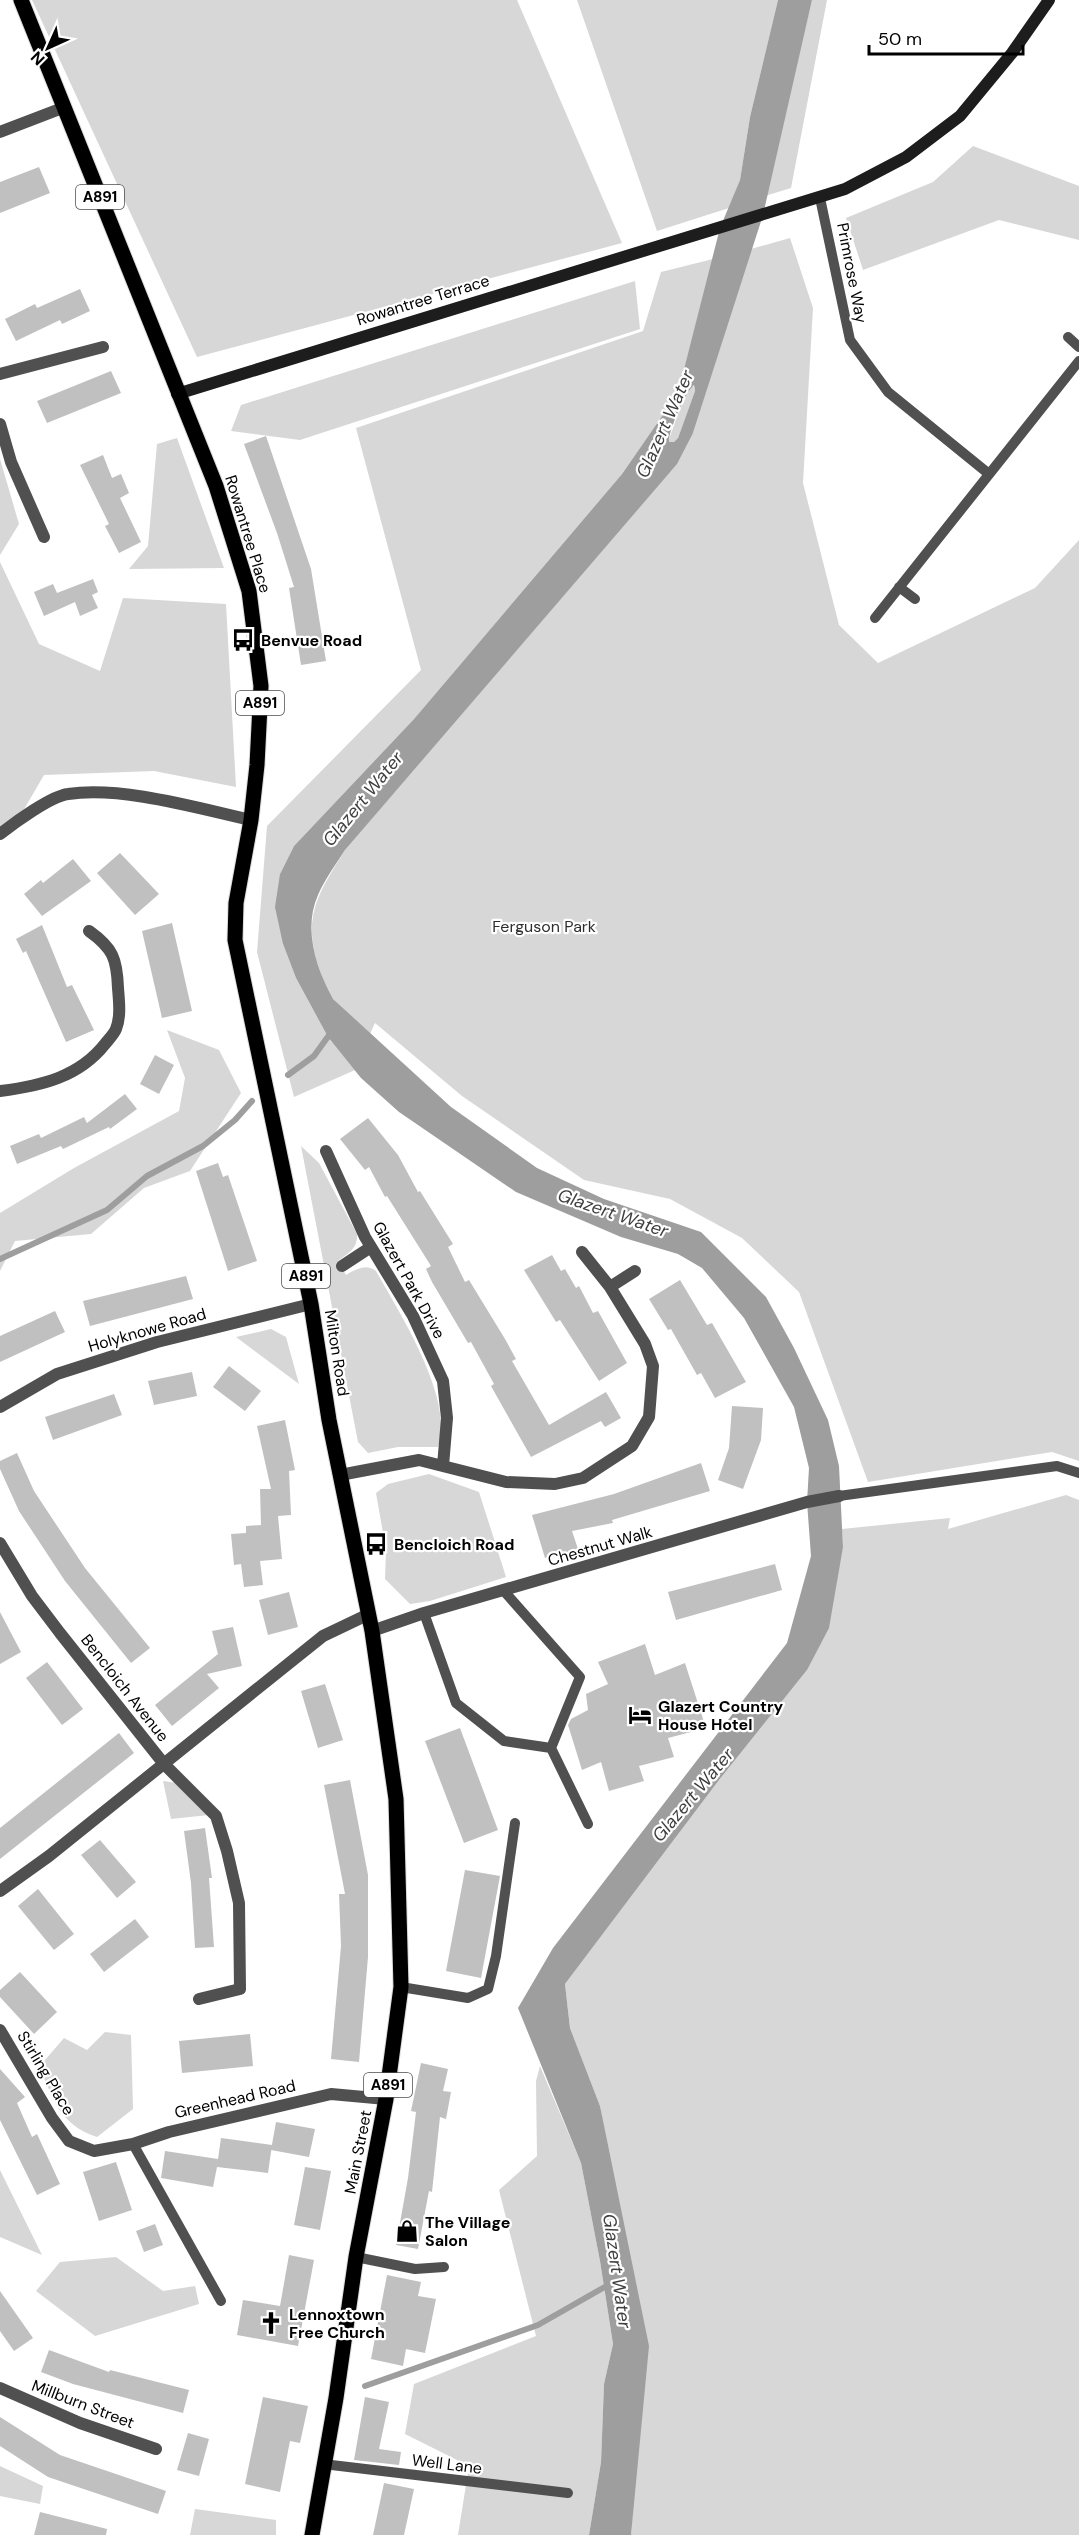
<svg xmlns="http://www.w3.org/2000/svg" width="1079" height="2535" viewBox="0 0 1079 2535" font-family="'DM Sans',sans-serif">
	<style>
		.green { fill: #d7d7d7 }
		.water { fill: #9e9e9e; fill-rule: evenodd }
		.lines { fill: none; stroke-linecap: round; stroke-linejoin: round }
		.stream { stroke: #9e9e9e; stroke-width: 6 }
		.building { fill: #c0c0c0 }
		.primary-casing { stroke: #dbdbdb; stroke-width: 17 }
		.service { stroke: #505050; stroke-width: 10 }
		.minor { stroke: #505050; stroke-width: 12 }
		.secondary { stroke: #1d1d1d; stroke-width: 12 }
		.primary { stroke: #000; stroke-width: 15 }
		.labels { text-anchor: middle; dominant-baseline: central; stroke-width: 4.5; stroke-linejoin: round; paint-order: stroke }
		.shield { fill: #fff; stroke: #4c4c4c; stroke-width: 1.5 }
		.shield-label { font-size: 15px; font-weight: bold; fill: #000 }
		.street-label { font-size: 16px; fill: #000; stroke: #fff }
		.poi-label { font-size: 16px; font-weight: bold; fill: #000; stroke: #fff; text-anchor: start }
		.park-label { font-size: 16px; fill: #2e2e2e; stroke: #fff }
		.water-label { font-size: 18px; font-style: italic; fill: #3f3f3f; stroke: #fff }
	</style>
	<rect width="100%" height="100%" fill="#fff"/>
	<path class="green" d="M 32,0 L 517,0 L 622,243 L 197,357 Z
		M 577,0 L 778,0 L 750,117 L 740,180 L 729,208 L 657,231 Z
		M 812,0 L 827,0 L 791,188 L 765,196 Z
		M 973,146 L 1079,186 L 1079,240 L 999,220 L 863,270 L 846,218 L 933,182 Z
		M 790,238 L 813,308 L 803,483 L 839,625 L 878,663 L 1035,588 L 1079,540 L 1079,1461 L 1052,1452 L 868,1482 L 799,1292 L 742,1238 L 670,1199 L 584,1180 L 462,1096 L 375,1023 L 370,1034 C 358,1023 343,1012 333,999 C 325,989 322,976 318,965 C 302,915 320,891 345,850 L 693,433 L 751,249 Z
		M 713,259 L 682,377 L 669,406 L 622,474 L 414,719 L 294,846 L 280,874 L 283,944 L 296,978 L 328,1037 L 355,1070 L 294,1097 L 257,952 L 267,826 L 421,670 L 356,428 L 643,331 L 661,272 Z
		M 635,281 L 640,329 L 300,440 L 231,431 L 241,405 Z
		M 693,385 L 695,391 L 678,438 L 674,442 L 668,442 L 682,403 Z
		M 177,438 L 224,568 L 129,569 L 148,546 L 157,444 Z
		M 0,459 L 19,524 L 0,555 Z
		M 0,562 L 39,644 L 100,671 L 123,598 L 226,604 L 236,787 L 154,771 L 44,775 L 19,818 L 0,834 Z
		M 167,1030 L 219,1050 L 241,1093 L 190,1171 L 144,1188 L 91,1234 L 15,1241 L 0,1271 L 0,1213 L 74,1168 L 179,1111 L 185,1078 Z
		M 301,1146 L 319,1163 L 357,1234 C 358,1249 348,1253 338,1261 L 346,1275 C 356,1269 366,1263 376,1271 C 399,1312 455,1399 438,1447 L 398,1447 L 368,1453 L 358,1442 Z
		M 271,1329 L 286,1337 L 299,1384 L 236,1337 Z
		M 429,1474 L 479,1492 L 506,1577 L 430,1601 L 410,1604 L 385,1579 L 386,1550 L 376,1493 L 388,1484 Z
		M 1066,1495 L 1079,1500 L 1079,2535 L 631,2535 L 633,2507 L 609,2161 L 600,2106 L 570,2028 L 565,1984 L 719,1780 L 807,1670 L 843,1547 L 842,1529 L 950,1518 L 948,1529 Z
		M 163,1781 L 178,1783 L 209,1815 L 171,1819 Z
		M 105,2032 L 131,2035 L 133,2109 L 97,2137 C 59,2124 55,2101 39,2067 L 64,2038 L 87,2050 Z
		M 540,2066 L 581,2163 L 600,2261 L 613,2344 L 604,2384 L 601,2462 L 589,2535 L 458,2535 L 469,2466 L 405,2434 L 414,2384 L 536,2336 L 499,2190 L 537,2156 L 536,2081 Z
		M 0,2170 L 42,2255 L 0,2237 Z
		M 116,2257 L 163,2291 L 195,2286 L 199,2304 L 95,2336 L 36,2291 L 60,2262 Z
		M 0,2466 L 43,2486 L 40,2504 L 0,2496 Z
		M 195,2509 L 276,2520 L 276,2535 L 190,2535 Z"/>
	<path class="water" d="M 778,0 L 812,0 L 763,215 L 693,433 L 677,464 L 345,850 C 336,864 325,879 318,895 C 303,929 316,968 333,999 L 451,1107 L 537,1168 L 604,1199 L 701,1232 L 766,1297 L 794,1348 L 828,1420 L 839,1466 L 843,1547 L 829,1628 L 807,1670 L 719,1780 L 565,1984 L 570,2028 L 600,2106 L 649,2346 L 631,2535 L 589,2535 L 601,2462 L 604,2384 L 613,2344 L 600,2261 L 581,2163 L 518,2008 L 553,1948 L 787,1643 L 811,1556 L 807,1502 L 809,1468 L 794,1407 L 744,1318 L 702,1268 L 678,1254 L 621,1237 L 516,1192 L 399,1112 L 361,1078 L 328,1037 L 296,978 L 283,944 L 275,907 L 280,874 L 294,846 L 414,719 L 622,474 L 669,406 L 682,377 L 720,228 L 740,180 L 750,117 ZM 694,385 L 695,391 L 678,438 L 674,442 L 669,442 C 668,432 685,393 694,385 Z"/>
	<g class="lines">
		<path class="stream" d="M 288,1075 L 314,1056 L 332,1031
			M 0,1259 L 107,1210 L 147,1176 L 203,1146 L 235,1120 L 252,1101
			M 365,2386 L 538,2325 L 610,2284"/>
	</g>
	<path class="building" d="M 39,167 L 50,193 L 0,213 L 0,182 Z
		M 80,289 L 90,311 L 62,324 L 60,320 L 16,341 L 5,319 L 35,304 L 37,308 Z
		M 111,371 L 121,393 L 47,423 L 37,401 Z
		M 266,436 L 311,569 L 326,661 L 301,665 L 289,588 L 294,587 L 277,533 L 244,444 Z
		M 103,455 L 112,478 L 121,474 L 129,493 L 120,498 L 141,542 L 119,553 L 105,526 L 109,524 L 80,465 Z
		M 93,579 L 98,592 L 92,595 L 98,608 L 80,616 L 75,602 L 44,616 L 34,592 L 53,584 L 57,593 Z
		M 120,853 L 159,894 L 135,915 L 97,873 Z
		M 73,859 L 91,881 L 42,916 L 24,894 L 41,880 L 43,883 Z
		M 172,923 L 192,1011 L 162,1018 L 142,931 Z
		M 42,925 L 67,987 L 72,985 L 94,1030 L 66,1042 L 26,951 L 23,953 L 16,939 Z
		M 155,1055 L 174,1065 L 159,1094 L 140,1084 Z
		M 125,1094 L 137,1109 L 110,1129 L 109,1127 L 63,1149 L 61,1146 L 17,1164 L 10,1146 L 39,1134 L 41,1138 L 84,1117 L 87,1123 Z
		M 368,1118 L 398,1155 L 418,1192 L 420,1191 L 453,1244 L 448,1247 L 465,1282 L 469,1280 L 505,1339 L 516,1359 L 512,1361 L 549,1425 L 606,1392 L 621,1418 L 605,1427 L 601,1421 L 531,1457 L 491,1386 L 494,1384 L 471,1342 L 468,1343 L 432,1282 L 426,1269 L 431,1266 L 387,1196 L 385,1197 L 369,1167 L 365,1170 L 340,1139 Z
		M 218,1163 L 223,1177 L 228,1175 L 257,1261 L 228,1271 L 196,1171 Z
		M 552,1255 L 561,1271 L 565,1269 L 576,1288 L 579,1286 L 593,1313 L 598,1311 L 627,1363 L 599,1381 L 560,1320 L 556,1322 L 524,1270 Z
		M 186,1276 L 193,1299 L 90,1326 L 83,1301 Z
		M 680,1280 L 707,1325 L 712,1323 L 746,1382 L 715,1398 L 701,1373 L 697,1375 L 671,1329 L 668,1330 L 649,1299 Z
		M 55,1311 L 65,1332 L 0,1362 L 0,1336 Z
		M 229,1366 L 261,1391 L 245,1411 L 213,1387 Z
		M 192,1372 L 197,1396 L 154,1405 L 148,1381 Z
		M 114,1394 L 122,1415 L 53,1440 L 45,1417 Z
		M 732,1406 L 763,1408 L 761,1440 L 743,1489 L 718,1480 L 729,1448 Z
		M 285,1420 L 295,1470 L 289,1471 L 291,1515 L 278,1516 L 282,1559 L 260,1561 L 263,1585 L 244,1587 L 241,1564 L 234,1565 L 231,1534 L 246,1533 L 246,1526 L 261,1525 L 260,1489 L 271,1489 L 257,1426 Z
		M 17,1453 L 34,1491 L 85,1568 L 150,1648 L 131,1663 L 65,1581 L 19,1511 L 0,1469 L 0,1461 Z
		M 701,1463 L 710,1491 L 612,1520 L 613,1523 L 572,1531 L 578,1549 L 545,1558 L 532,1515 L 614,1494 Z
		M 775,1564 L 782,1590 L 676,1620 L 668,1592 Z
		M 289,1592 L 298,1627 L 268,1635 L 259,1600 Z
		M 0,1612 L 21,1652 L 0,1664 Z
		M 233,1627 L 242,1666 L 207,1674 L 219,1688 L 172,1726 L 155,1705 L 218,1654 L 212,1631 Z
		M 645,1644 L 655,1675 L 685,1663 L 704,1722 L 689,1725 L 691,1732 L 668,1738 L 674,1757 L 639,1766 L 644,1781 L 609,1791 L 601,1762 L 582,1770 L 568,1725 L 571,1719 L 588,1710 L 586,1694 L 608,1684 L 598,1662 Z
		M 47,1662 L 83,1709 L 62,1725 L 26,1678 Z
		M 325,1684 L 343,1740 L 318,1748 L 301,1691 Z
		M 460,1728 L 498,1830 L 464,1843 L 425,1741 Z
		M 119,1733 L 134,1753 L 0,1859 L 0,1828 Z
		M 350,1780 L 368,1875 L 368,1957 L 359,2062 L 331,2059 L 341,1946 L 339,1894 L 345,1894 L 324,1785 Z
		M 205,1828 L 212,1878 L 209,1878 L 214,1947 L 195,1948 L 191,1883 L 184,1831 Z
		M 100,1840 L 136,1882 L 117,1898 L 81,1855 Z
		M 465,1870 L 500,1876 L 481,1978 L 446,1971 Z
		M 38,1889 L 74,1934 L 54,1950 L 18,1906 Z
		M 135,1919 L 149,1937 L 104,1972 L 90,1954 Z
		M 20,1972 L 57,2012 L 34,2034 L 0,1997 L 0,1990 Z
		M 250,2034 L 253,2066 L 182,2073 L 179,2041 Z
		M 421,2063 L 448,2069 L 443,2091 L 451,2092 L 446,2119 L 440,2117 L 432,2192 L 429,2191 L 418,2249 L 396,2245 L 408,2178 L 416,2112 L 411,2111 Z
		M 0,2069 L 25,2097 L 17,2103 L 32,2137 L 37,2134 L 60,2184 L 37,2195 L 0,2120 Z
		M 276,2122 L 315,2129 L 309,2157 L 271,2150 Z
		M 221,2138 L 272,2145 L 268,2173 L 217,2167 L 213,2187 L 161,2178 L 165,2151 L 218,2159 Z
		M 116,2162 L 132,2210 L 99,2221 L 83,2172 Z
		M 305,2167 L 331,2171 L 320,2230 L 294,2225 Z
		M 155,2224 L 163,2245 L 144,2252 L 136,2231 Z
		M 289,2255 L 314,2260 L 298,2346 L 237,2335 L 243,2300 L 280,2306 Z
		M 387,2275 L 421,2282 L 418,2296 L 436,2299 L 425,2353 L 406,2349 L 403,2366 L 371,2359 Z
		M 0,2291 L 33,2338 L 14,2351 L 0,2331 Z
		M 49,2350 L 109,2372 L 110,2370 L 189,2390 L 183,2413 L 73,2384 L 41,2372 Z
		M 263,2397 L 308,2406 L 300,2443 L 290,2441 L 280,2492 L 245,2484 Z
		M 365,2397 L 389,2402 L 379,2449 L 401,2452 L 399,2465 L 354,2460 Z
		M 0,2417 L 60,2455 L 166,2491 L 158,2514 L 48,2477 L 0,2446 Z
		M 188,2433 L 209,2439 L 199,2476 L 177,2470 Z
		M 384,2483 L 414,2489 L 404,2535 L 373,2535 Z
		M 40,2512 L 107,2529 L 106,2535 L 34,2535 Z"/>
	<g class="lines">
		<g class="primary-casing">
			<path id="primary" d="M 21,0 L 216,486 L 249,591 L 261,686 L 257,765 L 251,820 L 236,903 L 235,940 L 311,1304 L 329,1420 L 372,1631 L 396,1799 L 401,1987 L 386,2099 L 356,2257 L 336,2398 L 312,2535"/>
		</g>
		<path class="service" d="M 820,198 L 850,340 L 888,392 L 989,474
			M 1068,337 L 1079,347
			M 899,587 L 915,599
			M 875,618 L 1079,361
			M 839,1496 L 1057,1466 L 1079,1473
			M 503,1590 L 580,1677 L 551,1748 L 588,1824
			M 424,1613 L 456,1703 L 504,1741 L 551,1748
			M 401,1987 L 468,1998 L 488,1989 L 496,1956 L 515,1823
			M 133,2144 L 221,2301
			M 356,2257 L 415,2269 L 444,2267
			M 323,2464 L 568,2493"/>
		<path class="minor" d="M 0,132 L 65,107
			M 0,374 L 103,347
			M 0,424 L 11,462 L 44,537
			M 0,834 C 14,823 51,796 68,794 C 122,786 197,808 251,820
			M 0,1091 C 41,1086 79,1077 105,1044 C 109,1039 114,1034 116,1029 C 121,1017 119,1001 118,988 C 117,959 113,948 89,931
			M 326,1151 L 365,1237 L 413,1316 L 443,1381 L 447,1418 L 443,1466
			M 342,1266 L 371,1247
			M 610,1287 L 635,1271
			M 0,1407 L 57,1374 L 157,1342 L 311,1304
			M 340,1475 L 419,1460 L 506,1482 L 555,1484 L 583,1478 L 632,1446 L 649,1417 L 653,1366 L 645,1344 L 610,1287 L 582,1252
			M 0,1543 L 32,1596 L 60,1633 L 164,1764 L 216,1816 L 227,1851 L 239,1903 L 240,1989 L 199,1999
			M 372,1631 L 424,1613 L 807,1502 L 839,1496
			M 0,1891 L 49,1856 L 323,1636 L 367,1615
			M 0,2030 L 52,2118 L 69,2141 L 94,2151 L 133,2144 L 169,2132 L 331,2094 L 386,2099
			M 0,2388 L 80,2423 L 156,2449"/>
		<path class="secondary" d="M 177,394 L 845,189 L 906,157 L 960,116 L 1012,53 L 1049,0"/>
		<use href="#primary" class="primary"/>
	</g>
	<defs>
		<g id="bus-bare" transform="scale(1.8)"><path d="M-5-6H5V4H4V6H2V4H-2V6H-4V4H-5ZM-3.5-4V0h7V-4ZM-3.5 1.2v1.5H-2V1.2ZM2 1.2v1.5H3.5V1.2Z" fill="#000" stroke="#fff" stroke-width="2.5" paint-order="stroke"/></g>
		<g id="hotel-bare" transform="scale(1.8)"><path d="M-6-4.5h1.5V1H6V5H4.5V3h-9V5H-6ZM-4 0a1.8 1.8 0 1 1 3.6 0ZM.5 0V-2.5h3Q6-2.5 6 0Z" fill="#000" stroke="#fff" stroke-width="2.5" paint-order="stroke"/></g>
		<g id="shop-bare" transform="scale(1.8)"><path d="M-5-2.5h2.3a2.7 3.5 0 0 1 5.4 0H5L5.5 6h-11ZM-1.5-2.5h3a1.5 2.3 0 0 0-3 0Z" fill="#000" stroke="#fff" stroke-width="2.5" paint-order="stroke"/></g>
		<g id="church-bare" transform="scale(1.8)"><path d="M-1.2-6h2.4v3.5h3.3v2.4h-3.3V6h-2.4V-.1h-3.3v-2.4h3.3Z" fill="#000" stroke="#fff" stroke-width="2.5" paint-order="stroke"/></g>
	</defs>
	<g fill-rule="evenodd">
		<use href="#bus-bare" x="243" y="640"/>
		<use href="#bus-bare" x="376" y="1544"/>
		<use href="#hotel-bare" x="640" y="1715"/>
		<use href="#shop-bare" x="407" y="2231"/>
		<use href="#church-bare" x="271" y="2323"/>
	</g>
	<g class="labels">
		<g class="shield">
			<rect x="76" y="185" width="48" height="24" rx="4.5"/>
			<rect x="236" y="691" width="48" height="24" rx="4.5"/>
			<rect x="282" y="1264" width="48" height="24" rx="4.5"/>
			<rect x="364" y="2073" width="48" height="24" rx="4.5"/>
		</g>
		<g class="shield-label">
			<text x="100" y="197">A891</text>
			<text x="260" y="703">A891</text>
			<text x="306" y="1276">A891</text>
			<text x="388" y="2085">A891</text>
		</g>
		<g class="street-label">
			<text transform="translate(852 273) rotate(79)">Primrose Way</text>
			<text transform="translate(423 300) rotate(-17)">Rowantree Terrace</text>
			<text transform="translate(248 534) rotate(73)">Rowantree Place</text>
			<text transform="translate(409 1280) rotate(61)">Glazert Park Drive</text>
			<text transform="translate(147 1330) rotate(-16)">Holyknowe Road</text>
			<text transform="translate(337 1353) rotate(81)">Milton Road</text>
			<text transform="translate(600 1546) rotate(-16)">Chestnut Walk</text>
			<text transform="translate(125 1688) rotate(52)">Bencloich Avenue</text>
			<text transform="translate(46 2073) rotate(59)">Stirling Place</text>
			<text transform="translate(235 2099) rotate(-13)">Greenhead Road</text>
			<text transform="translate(358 2152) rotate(-79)">Main Street</text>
			<text transform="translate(83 2404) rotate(21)">Millburn Street</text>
			<text transform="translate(447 2464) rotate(7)">Well Lane</text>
		</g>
		<g class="poi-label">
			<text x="261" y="640">Benvue Road</text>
			<text x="394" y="1544">Bencloich Road</text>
			<text x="658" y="1706">Glazert Country<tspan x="658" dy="18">House Hotel</tspan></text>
			<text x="425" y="2222">The Village<tspan x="425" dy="18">Salon</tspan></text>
			<text x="289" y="2314">Lennoxtown<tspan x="289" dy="18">Free Church</tspan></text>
		</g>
		<g class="park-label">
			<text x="544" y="926">Ferguson Park</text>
		</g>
		<g class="water-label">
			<text transform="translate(665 424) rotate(-66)">Glazert Water</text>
			<text transform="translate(363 799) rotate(-51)">Glazert Water</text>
			<text transform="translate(613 1213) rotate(19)">Glazert Water</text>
			<text transform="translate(693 1795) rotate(-50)">Glazert Water</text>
			<text transform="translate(617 2271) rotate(82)">Glazert Water</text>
		</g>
	</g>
	<g transform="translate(48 48) rotate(225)" stroke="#ffffff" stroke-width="4.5" paint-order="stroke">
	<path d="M0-4.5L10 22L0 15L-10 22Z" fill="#000000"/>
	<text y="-9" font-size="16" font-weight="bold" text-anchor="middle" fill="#000000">N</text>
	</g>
	<path d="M869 45v9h154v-9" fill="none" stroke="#000000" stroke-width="3"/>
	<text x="878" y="45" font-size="18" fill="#000000" stroke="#ffffff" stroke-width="4.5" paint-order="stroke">50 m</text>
</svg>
